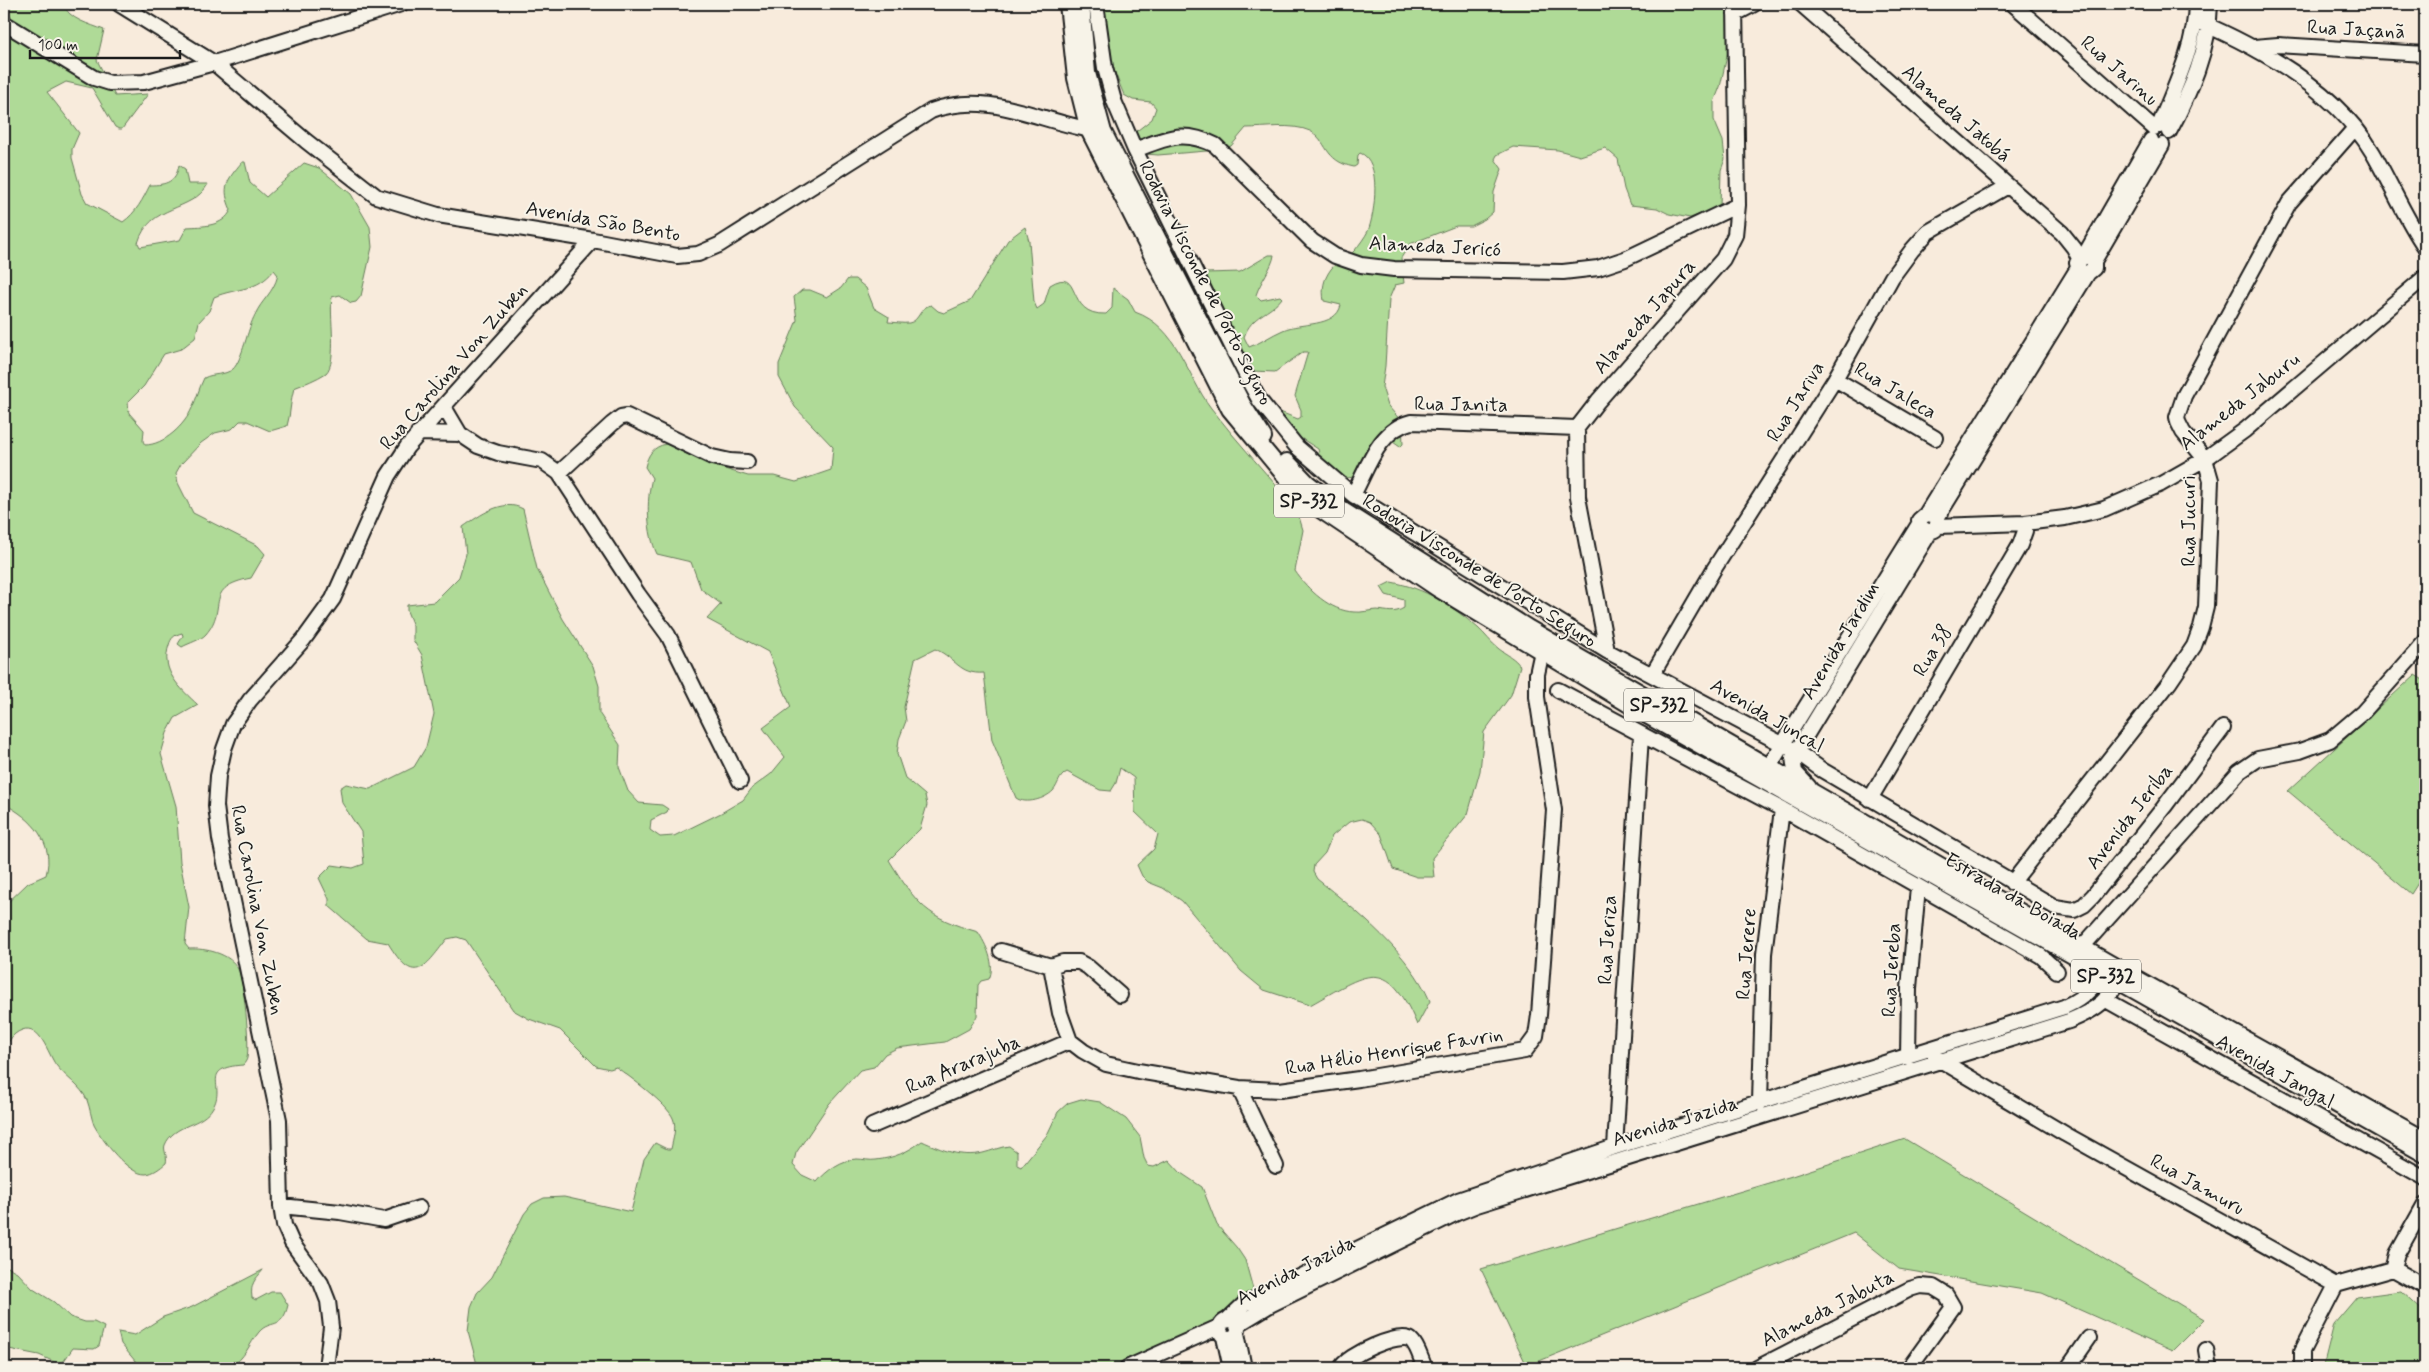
<svg xmlns="http://www.w3.org/2000/svg" width="2429" height="1372" viewBox="0 0 2429 1372" font-family="Mynerve,sans-serif">
	<style>
		.green { fill: #afda97; stroke: #667b5a; fill-rule: evenodd }
		.lines { fill: none; stroke-linecap: round; stroke-linejoin: round }
		.minor-casing { stroke: #1c1c1c; stroke-width: 18 }
		.major-casing { stroke: #1c1c1c; stroke-width: 20 }
		.minor { stroke: #f7f3e8; stroke-width: 14 }
		.major { stroke: #f7f3e8; stroke-width: 16 }
		.labels { text-anchor: middle; dominant-baseline: central; stroke-width: 4; stroke-linejoin: round; paint-order: stroke }
		.shield { fill: #f7f3e8; stroke: #5e5c59; stroke-width: 1 }
		.shield-label { font-size: 19px; font-weight: bold; fill: #1c1c1c }
		.street-label { font-size: 20px; fill: #1c1c1c; stroke: #f7f3e8 }
	</style>
	<rect width="100%" height="100%" fill="#f8ebdc"/>
	<filter id="ink" filterUnits="userSpaceOnUse"><feTurbulence type="fractalNoise" baseFrequency=".02" numOctaves="2"/><feDisplacementMap in="SourceGraphic" scale="10" xChannelSelector="R" yChannelSelector="G"/><feConvolveMatrix kernelMatrix="1 2 1 2 8 2 1 2 1" color-interpolation-filters="sRGB"/></filter>
	<g filter="url(#ink)">
		<path class="green" d="M 4,4 L 63,4 C 69,20 90,24 104,30 L 97,60 L 115,96 L 148,94 L 122,129 L 119,129 L 115,127 L 92,88 L 66,82 L 47,92 L 79,133 L 72,149 L 72,158 L 82,194 L 87,203 L 123,222 C 136,213 143,199 150,185 C 166,185 176,182 179,165 L 185,169 L 188,184 L 208,184 C 192,213 150,203 138,243 L 140,247 L 180,240 L 187,227 C 203,226 223,227 231,210 C 221,187 227,180 242,162 L 245,162 L 250,183 L 266,197 L 304,163 L 319,168 L 351,194 L 370,227 L 372,247 L 361,296 L 356,302 L 351,303 L 340,295 L 332,297 C 329,313 338,362 326,373 C 317,379 304,384 294,388 C 290,401 291,413 287,426 L 270,431 L 247,421 L 240,421 L 232,429 L 215,433 L 201,443 L 181,464 L 176,473 L 178,483 L 193,513 L 258,546 L 265,554 L 251,578 C 202,588 229,607 206,634 C 201,640 189,643 182,647 L 178,644 L 183,636 L 182,633 C 174,635 171,638 169,645 C 160,671 180,688 198,705 L 175,718 L 167,733 L 161,754 L 176,806 L 180,862 L 189,907 L 185,944 L 189,949 C 205,948 230,953 238,969 C 244,979 250,1046 247,1058 C 247,1060 244,1064 243,1065 C 199,1068 226,1086 213,1107 C 202,1127 174,1123 165,1145 C 163,1150 168,1157 166,1163 C 160,1168 154,1173 146,1174 C 128,1175 102,1140 94,1125 C 91,1117 90,1108 87,1100 C 81,1086 65,1077 56,1065 C 48,1054 40,1023 22,1030 C 11,1034 7,1044 4,1053 L 4,906 L 28,883 L 46,875 C 55,843 32,818 4,804 ZM 274,270 L 278,275 C 273,294 262,299 255,315 C 248,327 242,361 233,369 C 224,376 213,373 204,378 C 199,388 197,398 192,408 C 185,425 164,445 145,445 L 143,441 L 144,430 L 129,413 L 128,402 L 144,386 L 164,354 L 181,349 L 195,338 L 199,322 L 209,311 L 214,297 C 238,287 257,292 274,270 Z
			M 1097,4 L 1729,4 L 1736,16 L 1720,87 L 1714,102 L 1714,120 L 1723,141 L 1725,159 L 1721,170 L 1720,207 L 1690,218 L 1669,214 L 1657,208 L 1630,205 L 1624,189 L 1618,159 L 1605,148 L 1580,156 L 1558,150 L 1513,147 L 1497,155 L 1495,159 L 1502,169 L 1494,192 L 1493,212 L 1485,219 L 1471,226 L 1456,226 L 1410,244 L 1401,258 L 1404,283 L 1395,285 L 1389,299 L 1385,366 L 1382,387 L 1388,406 L 1402,422 L 1403,444 L 1400,447 L 1390,440 C 1378,455 1360,489 1336,474 C 1329,469 1322,462 1315,456 L 1319,453 L 1318,449 L 1288,430 L 1279,417 L 1280,412 L 1298,419 L 1301,417 L 1301,410 L 1295,396 L 1308,352 L 1303,352 L 1275,372 L 1252,371 L 1244,368 L 1200,280 L 1206,273 L 1240,272 L 1269,255 L 1274,255 C 1273,266 1260,282 1256,295 L 1261,300 L 1280,296 L 1282,298 C 1269,315 1252,314 1244,337 L 1249,347 C 1261,343 1271,335 1283,330 C 1300,322 1336,328 1341,305 L 1324,301 C 1322,289 1323,280 1331,269 C 1337,261 1348,258 1355,250 C 1359,245 1365,237 1368,231 C 1375,214 1382,160 1360,153 L 1358,155 L 1357,165 L 1354,167 C 1323,161 1328,140 1310,131 C 1292,123 1265,128 1246,128 L 1231,146 L 1219,150 L 1158,155 L 1146,154 L 1135,149 L 1133,134 L 1152,119 L 1156,108 L 1151,102 L 1133,100 L 1124,95 L 1102,41 Z
			M 1025,227 L 1029,241 L 1034,302 L 1037,309 L 1044,304 L 1050,285 C 1083,265 1064,316 1106,314 L 1112,308 L 1113,288 L 1128,299 L 1135,312 C 1178,327 1186,375 1211,408 C 1238,443 1269,476 1297,510 L 1303,530 L 1295,571 C 1308,590 1330,611 1354,612 C 1362,613 1370,610 1377,610 C 1388,611 1394,614 1404,608 L 1404,600 L 1386,595 L 1381,587 L 1391,582 C 1425,588 1451,605 1478,628 C 1485,634 1491,643 1499,649 C 1507,655 1515,658 1520,666 L 1511,695 L 1484,732 L 1480,771 L 1468,814 L 1432,858 L 1434,877 L 1417,877 L 1393,869 L 1381,834 L 1370,822 L 1362,819 L 1349,822 L 1332,836 L 1325,853 L 1314,865 L 1313,872 L 1317,879 C 1357,911 1410,954 1430,1001 L 1417,1025 C 1387,953 1366,974 1310,1005 L 1264,990 L 1241,971 L 1182,901 L 1163,888 L 1148,882 L 1142,876 L 1137,865 L 1154,849 L 1158,834 L 1135,812 L 1134,778 L 1120,768 L 1116,783 L 1111,791 L 1100,790 L 1067,772 C 1058,777 1059,784 1053,791 C 1045,799 1026,805 1016,798 L 992,740 L 984,673 C 959,675 956,658 935,649 L 915,659 L 904,707 L 906,721 L 899,739 L 897,754 L 905,778 L 925,795 L 927,805 L 920,829 L 889,860 C 917,905 926,917 978,932 C 986,944 996,965 989,979 L 981,981 L 978,985 L 977,1016 L 969,1029 L 945,1042 L 897,1048 L 885,1054 L 874,1067 L 860,1070 L 829,1104 L 796,1153 L 793,1165 L 802,1175 L 817,1182 C 826,1171 842,1159 857,1159 C 863,1159 870,1161 876,1160 C 894,1158 908,1152 922,1141 C 942,1150 961,1158 983,1153 C 992,1151 999,1147 1009,1146 L 1017,1152 L 1017,1165 L 1021,1167 L 1047,1135 L 1058,1112 L 1068,1103 L 1081,1099 L 1100,1102 L 1126,1119 L 1140,1137 L 1144,1158 L 1148,1166 L 1154,1167 L 1169,1160 L 1181,1173 L 1202,1187 L 1217,1225 L 1237,1248 L 1245,1260 L 1253,1289 L 1251,1295 L 1213,1323 L 1163,1351 L 1150,1368 L 478,1368 L 468,1331 L 471,1307 L 477,1293 L 492,1277 L 524,1214 L 532,1204 L 544,1198 L 564,1197 L 631,1212 L 644,1159 L 655,1143 L 667,1149 L 671,1149 C 673,1139 677,1127 673,1118 C 667,1104 630,1077 616,1067 L 610,1069 L 596,1066 L 560,1030 L 529,1019 L 513,1010 L 466,940 L 457,937 L 447,939 C 423,970 414,986 388,943 L 367,939 L 329,906 L 329,899 L 319,878 L 332,865 L 353,868 L 364,864 L 361,832 L 342,803 L 340,788 L 346,784 L 370,789 L 414,767 L 426,747 L 434,714 L 422,655 L 413,640 L 413,626 L 407,611 L 407,605 L 434,602 L 459,577 L 466,554 L 463,527 C 480,515 503,498 523,509 L 537,569 L 563,619 L 593,666 L 599,686 L 599,713 L 620,745 L 619,767 L 628,791 L 639,803 L 662,805 L 668,809 L 667,812 L 651,820 L 650,830 L 660,837 L 674,836 L 721,813 L 743,800 L 752,788 L 771,774 L 785,757 L 763,728 L 791,707 L 768,652 L 707,619 L 721,604 L 701,589 L 691,562 L 657,554 C 647,533 646,501 652,478 L 645,467 C 648,454 653,447 666,444 L 708,464 L 748,476 L 774,476 L 796,482 L 831,470 L 833,447 L 795,407 L 779,377 L 779,364 L 797,320 L 794,297 L 802,290 L 810,290 L 827,297 L 841,288 L 848,279 L 855,279 L 866,288 L 874,308 L 889,317 L 888,322 C 894,322 903,324 909,323 C 920,321 919,307 931,305 L 938,311 L 944,313 L 970,301 L 1008,240 Z
			M 2415,675 L 2425,681 L 2425,872 L 2411,894 L 2288,791 Z
			M 1905,1139 L 2204,1319 L 2172,1351 L 2042,1293 L 1899,1269 L 1854,1233 L 1527,1366 L 1481,1269 L 1792,1176 Z
			M 4,1265 L 17,1272 L 33,1289 L 54,1302 L 70,1317 L 85,1322 L 94,1322 L 104,1327 L 99,1346 L 94,1349 L 73,1348 L 61,1365 L 39,1355 L 4,1348 Z
			M 263,1270 C 255,1280 250,1283 252,1298 L 256,1300 L 271,1292 L 280,1292 L 288,1305 C 282,1331 270,1319 259,1332 C 249,1344 245,1359 230,1367 C 223,1371 154,1368 141,1368 L 121,1344 L 118,1332 L 135,1335 L 163,1317 L 192,1307 Z
			M 2401,1291 L 2425,1313 L 2425,1368 L 2323,1368 L 2334,1324 L 2357,1297 Z"/>
		<g class="lines">
			<g class="minor-casing">
				<path id="minor" d="M 119,4 L 214,63 L 306,141 L 376,196 L 438,215 L 593,240 L 677,256 L 698,254 L 719,245 L 931,111 C 991,89 1040,123 1098,131
					M 1096,4 L 1105,68 L 1114,101 L 1135,150 L 1250,383 L 1260,401 L 1297,447 L 1353,495 L 1607,651 L 1797,752 L 1822,770 L 2055,907 L 2074,910 L 2084,905 L 2093,896 L 2164,807 L 2223,728
					M 1801,4 L 2062,233 L 2074,248 L 2079,258
					M 2013,4 L 2154,128
					M 1735,14 L 1754,4
					M 2195,20 C 2261,48 2336,90 2373,153 C 2391,184 2405,218 2425,247
					M 4,23 L 94,78 L 110,83 L 144,82 L 214,63 L 401,4
					M 2254,47 L 2278,45 L 2425,54
					M 2159,126 C 2175,86 2195,47 2196,4
					M 2169,132 C 2191,91 2209,50 2210,4
					M 1135,150 C 1166,138 1183,129 1215,145 L 1312,241 L 1335,256 L 1361,265 L 1394,269 L 1563,272 L 1598,268 L 1625,259 L 1738,205
					M 2084,256 L 2088,256 L 2094,261 L 2094,268 L 2088,273 L 2080,272 L 2077,263 L 2084,256 L 2151,140
					M 2094,261 L 2162,145
					M 1835,379 L 1935,438
					M 444,407 L 460,434 L 478,446 L 498,453 L 542,461 L 559,473 L 638,594 L 668,635 L 740,781
					M 418,433 L 460,434
					M 559,473 L 612,424 L 621,417 L 627,416 L 712,457 L 730,461 L 747,462
					M 1353,495 C 1368,468 1378,430 1411,422 L 1577,428
					M 1926,514 L 1934,515 L 1938,522 L 1935,530 L 1930,532 L 1921,528 L 1919,520 L 1926,514 L 2078,268
					M 1937,518 L 2088,273
					M 1938,526 L 2025,523 L 2065,518 L 2104,509 L 2161,484 L 2205,459 L 2245,430 L 2425,277
					M 1607,651 L 1578,497 L 1577,428 L 1598,401 L 1723,259 L 1735,235 L 1738,205 L 1735,4
					M 1652,675 L 1714,569 L 1835,379 L 1892,277 L 1912,250 L 1928,232 L 2008,186
					M 1558,690 L 1782,809 L 2041,956 L 2057,971
					M 1771,768 L 1773,760 L 1919,524
					M 1809,787 L 1795,772 L 1793,757 L 1930,532
					M 1870,799 L 2020,545 L 2025,531 L 2025,523
					M 2012,883 L 2169,683 L 2194,646 L 2201,627 L 2206,607 L 2211,480 L 2205,459 L 2183,432 L 2178,422 L 2177,417 L 2184,396 L 2289,203 L 2355,128
					M 2082,947 L 2239,772 L 2258,759 L 2300,751 L 2330,740 L 2363,712 L 2425,642
					M 1001,951 L 1051,966 L 1063,962 L 1079,962 L 1088,967 L 1120,995
					M 1051,966 L 1060,1013 L 1070,1041 L 1083,1051 L 1106,1064 L 1138,1071 L 1239,1088 L 1280,1090 L 1359,1079 L 1525,1051 L 1536,1036 L 1539,1015 L 1554,810 L 1537,697 L 1537,674 L 1542,651
					M 2106,1000 L 2425,1178
					M 1908,1057 L 1909,988 L 1918,887
					M 1935,1057 L 2065,1134 L 2336,1285 L 2393,1269
					M 1239,1088 L 1276,1166
					M 1760,1103 L 1764,954 L 1782,809
					M 872,1126 L 1070,1041
					M 1615,1147 L 1641,736
					M 281,1206 L 340,1212 L 384,1220 L 419,1208
					M 2393,1269 L 2397,1254 L 2425,1204
					M 2393,1269 L 2425,1287
					M1220 1329a9 9 0 1 1 18 0a9 9 0 1 1-18 0Z
					M 1226,1321 L 1244,1304 L 1458,1200 L 1615,1147 L 2064,1007 C 2087,997 2097,984 2108,963
					M 1237,1325 L 1270,1305 L 1457,1213 L 1477,1205 L 2069,1021 C 2098,1009 2109,1000 2124,972
					M 1237,1333 L 1244,1368
					M 1224,1337 L 1231,1368
					M 2206,1350 L 2209,1368
					M 326,1368 L 331,1327 L 328,1301 L 321,1283 L 292,1243 L 284,1225 L 281,1206 L 279,1120 L 220,839 L 216,806 L 218,776 L 224,749 L 233,724 L 250,700 L 304,639 L 333,599 L 388,476 L 407,447 L 593,240
					M 1127,1368 L 1221,1326
					M 1341,1368 C 1345,1356 1400,1331 1411,1340 C 1418,1346 1421,1360 1425,1368
					M 1757,1368 L 1910,1289 L 1920,1286 L 1933,1287 L 1946,1295 L 1953,1307 L 1909,1368
					M 2068,1368 L 2089,1338
					M 2302,1368 L 2302,1351 L 2336,1285"/>
			</g>
			<g class="major-casing">
				<path id="major" d="M 1068,4 L 1076,78 L 1089,130 L 1230,409 L 1298,491 L 1317,507 L 1439,589 L 1647,715 L 2425,1154
					M 1081,4 L 1087,73 L 1103,132 L 1242,404 L 1263,437
					M 1287,462 L 1307,483 L 1343,511 L 1529,629 L 2124,972 L 2425,1140"/>
			</g>
			<use href="#minor" class="minor"/>
			<use href="#major" class="major"/>
		</g>
	</g>
	<g class="labels">
		<g class="shield">
			<rect x="1274" y="484.5" width="70" height="33" rx="4"/>
			<rect x="1624" y="688.5" width="70" height="33" rx="4"/>
			<rect x="2071" y="959.5" width="70" height="33" rx="4"/>
		</g>
		<g class="shield-label">
			<text x="1309" y="501">SP-332</text>
			<text x="1659" y="705">SP-332</text>
			<text x="2106" y="976">SP-332</text>
		</g>
		<g class="street-label">
			<text transform="translate(2356 30) rotate(3)">Rua Jaçanã</text>
			<text transform="translate(2119 71) rotate(41)">Rua Jarinu</text>
			<text transform="translate(1956 114) rotate(41)">Alameda Jatobá</text>
			<text transform="translate(603 222) rotate(10)">Avenida São Bento</text>
			<text transform="translate(1435 247) rotate(3)">Alameda Jericó</text>
			<text transform="translate(1205 283) rotate(63)">Rodovia Visconde de Porto Seguro</text>
			<text transform="translate(1645 317) rotate(-49)">Alameda Japura</text>
			<text transform="translate(454 367) rotate(-49)">Rua Carolina Von Zuben</text>
			<text transform="translate(1895 391) rotate(31)">Rua Jaleca</text>
			<text transform="translate(1796 402) rotate(-58)">Rua Jariva</text>
			<text transform="translate(2240 402) rotate(-38)">Alameda Jaburu</text>
			<text transform="translate(1461 405) rotate(1)">Rua Janita</text>
			<text transform="translate(2189 521) rotate(-90)">Rua Jucuri</text>
			<text transform="translate(1479 571) rotate(32)">Rodovia Visconde de Porto Seguro</text>
			<text transform="translate(1841 641) rotate(-59)">Avenida Jardim</text>
			<text transform="translate(1933 651) rotate(-59)">Rua 38</text>
			<text transform="translate(1767 716) rotate(30)">Avenida Juncal</text>
			<text transform="translate(2130 817) rotate(-52)">Avenida Jeriba</text>
			<text transform="translate(2013 897) rotate(30)">Estrada da Boiada</text>
			<text transform="translate(257 910) rotate(79)">Rua Carolina Von Zuben</text>
			<text transform="translate(1608 940) rotate(-87)">Rua Jeriza</text>
			<text transform="translate(1747 954) rotate(-86)">Rua Jerere</text>
			<text transform="translate(1892 970) rotate(-87)">Rua Jereba</text>
			<text transform="translate(1394 1052) rotate(-9)">Rua Hélio Henrique Favrin</text>
			<text transform="translate(963 1065) rotate(-23)">Rua Ararajuba</text>
			<text transform="translate(2275 1072) rotate(29)">Avenida Jangal</text>
			<text transform="translate(1675 1122) rotate(-17)">Avenida Jazida</text>
			<text transform="translate(2197 1185) rotate(29)">Rua Jamuru</text>
			<text transform="translate(1296 1271) rotate(-27)">Avenida Jazida</text>
			<text transform="translate(1828 1309) rotate(-27)">Alameda Jabuta</text>
		</g>
	</g>
	<rect width="2429" height="1372" fill="none" stroke="#f7f3e8" stroke-width="20"/>
	<rect x="10" y="10" width="2409" height="1352" fill="none" stroke="#1c1c1c" stroke-width="2" filter="url(#ink)"/>
	<path d="M30 50v8h150v-8" fill="none" stroke="#1c1c1c" stroke-width="2.5"/>
	<text x="38" y="50" font-size="15" fill="#1c1c1c" stroke="#f7f3e8" stroke-width="4" paint-order="stroke">100 m</text>
</svg>
